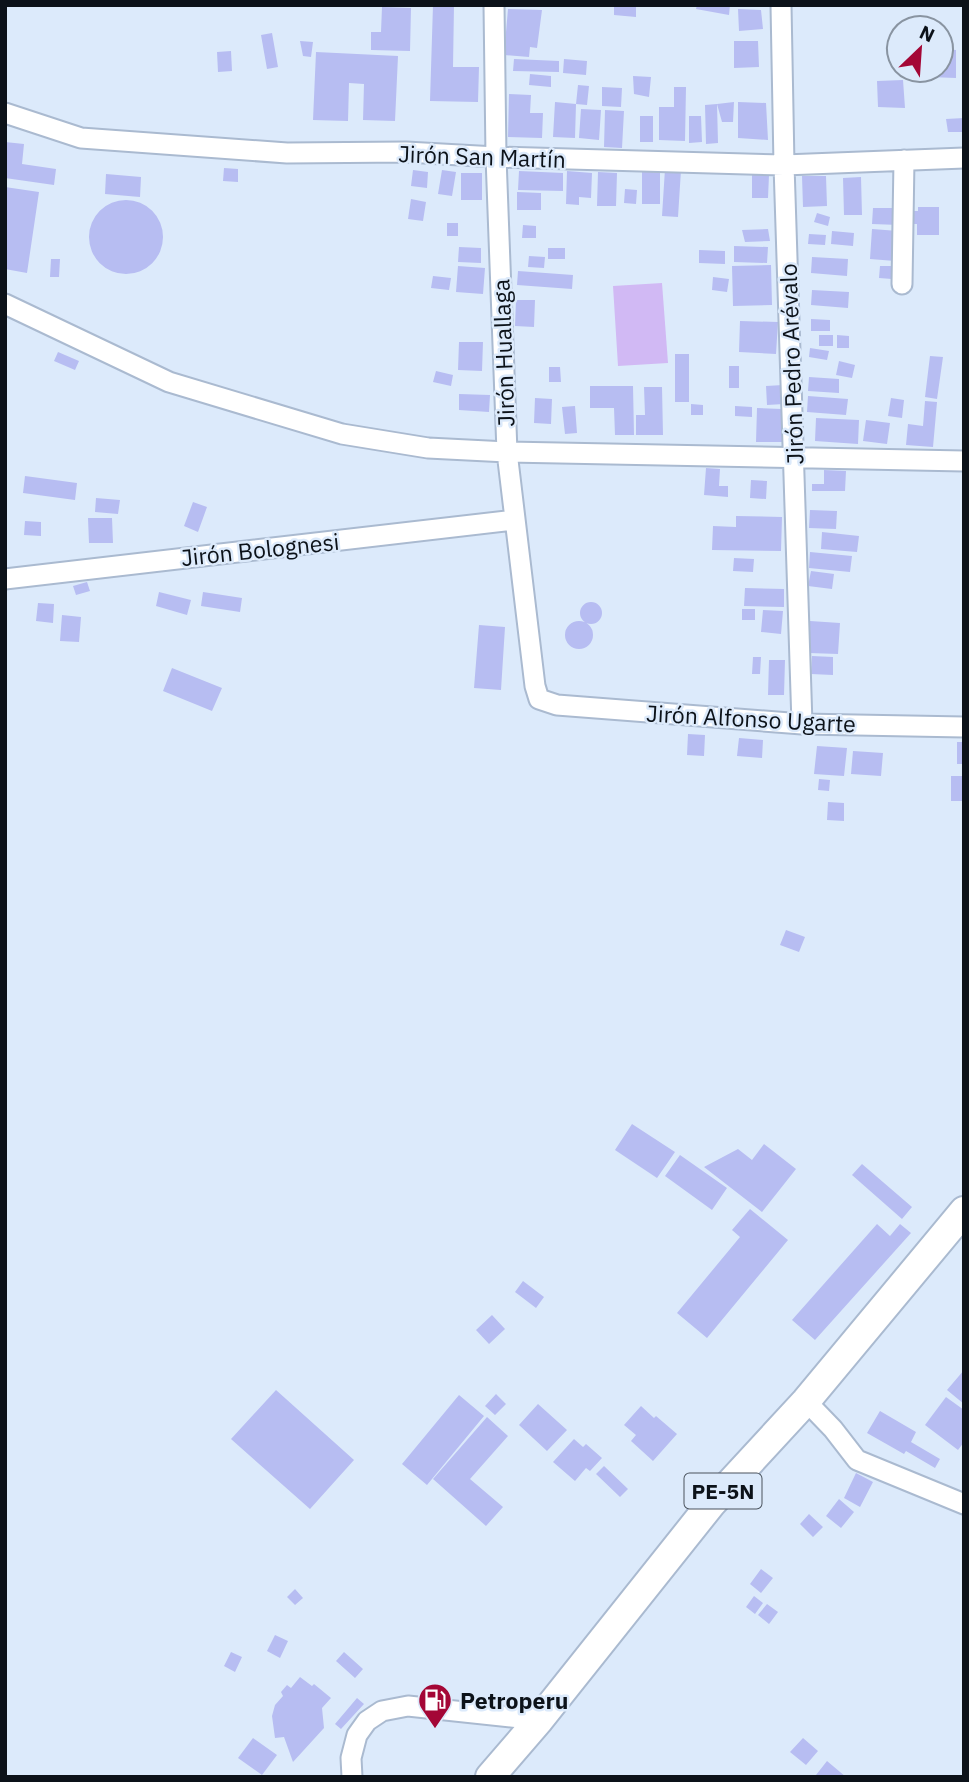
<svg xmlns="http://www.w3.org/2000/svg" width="969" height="1782" viewBox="0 0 969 1782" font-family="'IBM Plex Sans',sans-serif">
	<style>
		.green { fill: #d1b9f4 }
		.building { fill: #b7bdf2 }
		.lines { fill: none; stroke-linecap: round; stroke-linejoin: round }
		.minor-casing { stroke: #aabad0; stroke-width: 23 }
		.highway-casing { stroke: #aabad0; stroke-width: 32 }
		.minor { stroke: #fff; stroke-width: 19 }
		.highway { stroke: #fff; stroke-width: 28 }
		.labels { text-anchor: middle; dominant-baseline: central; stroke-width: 5; stroke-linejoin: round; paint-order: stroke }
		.shield { fill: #dceafb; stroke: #4a535d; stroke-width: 2 }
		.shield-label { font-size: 21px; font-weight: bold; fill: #0c1219 }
		.street-label { font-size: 23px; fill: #0c1219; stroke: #dceafb }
		.poi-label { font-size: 23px; font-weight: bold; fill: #0c1219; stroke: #dceafb; text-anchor: start }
	</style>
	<rect width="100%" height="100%" fill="#dceafb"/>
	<path class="green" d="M 662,283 L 668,363 L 618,366 L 613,286 Z"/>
	<path class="building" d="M 433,5 L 454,5 L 453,67 L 479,67 L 478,102 L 430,101 Z
		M 614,5 L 636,5 L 636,17 L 614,15 Z
		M 697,5 L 730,5 L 729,15 L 696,9 Z
		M 382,7 L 411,8 L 410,51 L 371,50 L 371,32 L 381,32 Z
		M 508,9 L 542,10 L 537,48 L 530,47 L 529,57 L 504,55 Z
		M 738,9 L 761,10 L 763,29 L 739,31 Z
		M 272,33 L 278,67 L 267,69 L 261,35 Z
		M 300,41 L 313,42 L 311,57 L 303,56 Z
		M 734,41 L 758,41 L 759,67 L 734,68 Z
		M 941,49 L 956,50 L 956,78 L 902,76 L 903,70 L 941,70 Z
		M 231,51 L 232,71 L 218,72 L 217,52 Z
		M 316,52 L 398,56 L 395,121 L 363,120 L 364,84 L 349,83 L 348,121 L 313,120 Z
		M 514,59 L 559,61 L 559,72 L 513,71 Z
		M 564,59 L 587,61 L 586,75 L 563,73 Z
		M 530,74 L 551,76 L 551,87 L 529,85 Z
		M 633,76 L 651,77 L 649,97 L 634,94 Z
		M 903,80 L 905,108 L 878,107 L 877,81 Z
		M 578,85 L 589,86 L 587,105 L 576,104 Z
		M 602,87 L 622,88 L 621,107 L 602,106 Z
		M 674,87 L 686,87 L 685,141 L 659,140 L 659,107 L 674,107 Z
		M 509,94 L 531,95 L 530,113 L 543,113 L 542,138 L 508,137 Z
		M 555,102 L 576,104 L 575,138 L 553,137 Z
		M 734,102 L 733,122 L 722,122 L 717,104 Z
		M 738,102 L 766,103 L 768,140 L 738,138 Z
		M 717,104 L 718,143 L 706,144 L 705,105 Z
		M 581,109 L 601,110 L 599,140 L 579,138 Z
		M 605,110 L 624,111 L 622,148 L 604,147 Z
		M 640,116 L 653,116 L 653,142 L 640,142 Z
		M 689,116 L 701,116 L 702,142 L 689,143 Z
		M 964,118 L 964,132 L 948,132 L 946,119 Z
		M 5,142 L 24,144 L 22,164 L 56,169 L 54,185 L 5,178 Z
		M 224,168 L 238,169 L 238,182 L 223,181 Z
		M 665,169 L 681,170 L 678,217 L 662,216 Z
		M 413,170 L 428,172 L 427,188 L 411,186 Z
		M 442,170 L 456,172 L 452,196 L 438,194 Z
		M 519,171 L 563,173 L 563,191 L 518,190 Z
		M 567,171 L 592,173 L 591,198 L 579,197 L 579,205 L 566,204 Z
		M 598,172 L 617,173 L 616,206 L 597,206 Z
		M 642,172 L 660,172 L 660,204 L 642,204 Z
		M 461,173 L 482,173 L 482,200 L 461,200 Z
		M 106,174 L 141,177 L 140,197 L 105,194 Z
		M 752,175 L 769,175 L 768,198 L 752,198 Z
		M 802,176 L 826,176 L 827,206 L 803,207 Z
		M 861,177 L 862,215 L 844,215 L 843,178 Z
		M 5,187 L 39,192 L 27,273 L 5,269 Z
		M 625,189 L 637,190 L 636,204 L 624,203 Z
		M 517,192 L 541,193 L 541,210 L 517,210 Z
		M 411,199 L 426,202 L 423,221 L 408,219 Z
		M89 237a37 37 0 1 1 74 0a37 37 0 1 1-74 0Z
		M 918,207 L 939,207 L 939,235 L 917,235 L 917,224 L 906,224 L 906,211 L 918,211 Z
		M 873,208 L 899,208 L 899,225 L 872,224 Z
		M 817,213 L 830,217 L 828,226 L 814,222 Z
		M 447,223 L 458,223 L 458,236 L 447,236 Z
		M 523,225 L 536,226 L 536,238 L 522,238 Z
		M 768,229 L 770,241 L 745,242 L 742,230 Z
		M 872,229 L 898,231 L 895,261 L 870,259 Z
		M 832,231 L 854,233 L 853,246 L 831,244 Z
		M 809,234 L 826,235 L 825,245 L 808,244 Z
		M 734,246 L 768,247 L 767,263 L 734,262 Z
		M 459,247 L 481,248 L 481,263 L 458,262 Z
		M 548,248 L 565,248 L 565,259 L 548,259 Z
		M 699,250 L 725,251 L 725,264 L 699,263 Z
		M 529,256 L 545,257 L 544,268 L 528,267 Z
		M 812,257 L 848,259 L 847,276 L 811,273 Z
		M 51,259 L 60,259 L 59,277 L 50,277 Z
		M 771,265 L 772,305 L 733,306 L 732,266 Z
		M 458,266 L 485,268 L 483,294 L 456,292 Z
		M 880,266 L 893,266 L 892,279 L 879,278 Z
		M 518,271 L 573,275 L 572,289 L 517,285 Z
		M 433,276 L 451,278 L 449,290 L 431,288 Z
		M 713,277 L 729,279 L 727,292 L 712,290 Z
		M 812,290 L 849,292 L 848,308 L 811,305 Z
		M 516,300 L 535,300 L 534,327 L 515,326 Z
		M 811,319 L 830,320 L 830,331 L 811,331 Z
		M 740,321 L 778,322 L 776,354 L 739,352 Z
		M 819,335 L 833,335 L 833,346 L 819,346 Z
		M 837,335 L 849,336 L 849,348 L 837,348 Z
		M 459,342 L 483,342 L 482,371 L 458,370 Z
		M 810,348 L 829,351 L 827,360 L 809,357 Z
		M 58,352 L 79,361 L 75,370 L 54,361 Z
		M 675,354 L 689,354 L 689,402 L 675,402 Z
		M 930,356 L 943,357 L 937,399 L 925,397 Z
		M 839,361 L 855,365 L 852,378 L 836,375 Z
		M 729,366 L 739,366 L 739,388 L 729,388 Z
		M 549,367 L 560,367 L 561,382 L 549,382 Z
		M 436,371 L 453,375 L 451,386 L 433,382 Z
		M 809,377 L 839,379 L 839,393 L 808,391 Z
		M 783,385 L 784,404 L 767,405 L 766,386 Z
		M 590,386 L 633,386 L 634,435 L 615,435 L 614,408 L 590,408 Z
		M 644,387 L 662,387 L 663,435 L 636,435 L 636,415 L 645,415 Z
		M 459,394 L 490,395 L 489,412 L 459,410 Z
		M 808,396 L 848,399 L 846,415 L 807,412 Z
		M 535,398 L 552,399 L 551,424 L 534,423 Z
		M 891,398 L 904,400 L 902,418 L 888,416 Z
		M 925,401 L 937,402 L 933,447 L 906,445 L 908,424 L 923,426 Z
		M 691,404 L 703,405 L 703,415 L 691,415 Z
		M 575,406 L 577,433 L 565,434 L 562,407 Z
		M 735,406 L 752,407 L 752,417 L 735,416 Z
		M 757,408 L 782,409 L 782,442 L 756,442 Z
		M 816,418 L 859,420 L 858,444 L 815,441 Z
		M 866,420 L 890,423 L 887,444 L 863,441 Z
		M 706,468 L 720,469 L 719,486 L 728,486 L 728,497 L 704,495 Z
		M 824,470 L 846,471 L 845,491 L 812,491 L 812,484 L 824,484 Z
		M 25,476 L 77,483 L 75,500 L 23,493 Z
		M 751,480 L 767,481 L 766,499 L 750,498 Z
		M 96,498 L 120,500 L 118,514 L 95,512 Z
		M 193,502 L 207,507 L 198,532 L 184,526 Z
		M 810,510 L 837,511 L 836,529 L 809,528 Z
		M 736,516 L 782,517 L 781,551 L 712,550 L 713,526 L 736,527 Z
		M 88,518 L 112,518 L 113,543 L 89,543 Z
		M 25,521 L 41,522 L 41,536 L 24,535 Z
		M 822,532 L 859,536 L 857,552 L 821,549 Z
		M 810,552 L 852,556 L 850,572 L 809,568 Z
		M 734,558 L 754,559 L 753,572 L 733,571 Z
		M 811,571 L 834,574 L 832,589 L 808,586 Z
		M 87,582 L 90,591 L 76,595 L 73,586 Z
		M 745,588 L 784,589 L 784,607 L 744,606 Z
		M 159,592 L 191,600 L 187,615 L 156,606 Z
		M 203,592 L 242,598 L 240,612 L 201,606 Z
		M580 613a11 11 0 1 1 22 0a11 11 0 1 1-22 0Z
		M 38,603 L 54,604 L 53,623 L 36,621 Z
		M 742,609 L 755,609 L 755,620 L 742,620 Z
		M 763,610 L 783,611 L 781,634 L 761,632 Z
		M 62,615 L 81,617 L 79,642 L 60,641 Z
		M 810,621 L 840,623 L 838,654 L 809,653 Z
		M565 635a14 14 0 1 1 28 0a14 14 0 1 1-28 0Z
		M 479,625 L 505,627 L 501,690 L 474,688 Z
		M 812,656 L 833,657 L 833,675 L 811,674 Z
		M 753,657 L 761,657 L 760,674 L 752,674 Z
		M 769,660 L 785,660 L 784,695 L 768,695 Z
		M 172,668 L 222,688 L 212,711 L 163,691 Z
		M 688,734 L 705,735 L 704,756 L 687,755 Z
		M 739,738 L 763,740 L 762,758 L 737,756 Z
		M 957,742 L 964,742 L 964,764 L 957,764 Z
		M 817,746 L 847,748 L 844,776 L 814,774 Z
		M 853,751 L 883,753 L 881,776 L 851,774 Z
		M 951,776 L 964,776 L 964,801 L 951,801 Z
		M 819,779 L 830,780 L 829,791 L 818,790 Z
		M 828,802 L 844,803 L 844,821 L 827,820 Z
		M 786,930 L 805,937 L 799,952 L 780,945 Z
		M 632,1124 L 675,1152 L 657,1178 L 615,1150 Z
		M 764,1144 L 796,1169 L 762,1212 L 704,1167 L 738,1149 L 752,1160 Z
		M 680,1155 L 727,1188 L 712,1210 L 665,1176 Z
		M 862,1164 L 912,1207 L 902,1219 L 852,1175 Z
		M 750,1209 L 788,1240 L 707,1338 L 677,1313 L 740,1237 L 732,1230 Z
		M 877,1224 L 890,1236 L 900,1224 L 911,1233 L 815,1340 L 792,1320 Z
		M 523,1281 L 544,1297 L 536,1308 L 515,1292 Z
		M 492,1315 L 505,1329 L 489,1344 L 476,1330 Z
		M 964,1370 L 964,1404 L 947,1390 Z
		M 276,1390 L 354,1460 L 310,1509 L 231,1439 Z
		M 496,1394 L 506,1404 L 495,1415 L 485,1406 Z
		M 459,1395 L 484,1416 L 427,1485 L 402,1464 Z
		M 946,1397 L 964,1410 L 964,1442 L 958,1450 L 925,1425 Z
		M 538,1404 L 567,1430 L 547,1451 L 519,1425 Z
		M 641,1406 L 654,1418 L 656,1416 L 677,1434 L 653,1461 L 631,1441 L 636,1435 L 624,1425 Z
		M 880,1411 L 916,1432 L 911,1442 L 940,1459 L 935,1468 L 906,1451 L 904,1454 L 867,1433 Z
		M 487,1417 L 508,1436 L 470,1479 L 503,1507 L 486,1526 L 433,1479 Z
		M 574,1439 L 583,1447 L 586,1444 L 602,1458 L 590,1471 L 586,1468 L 575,1481 L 553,1462 Z
		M 604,1466 L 628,1489 L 620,1497 L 596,1474 Z
		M 856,1473 L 873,1482 L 860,1507 L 844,1498 Z
		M 839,1499 L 854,1512 L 841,1528 L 826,1516 Z
		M 809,1514 L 823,1527 L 813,1537 L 800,1524 Z
		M 761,1569 L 773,1578 L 761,1593 L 750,1584 Z
		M 295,1589 L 303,1598 L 295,1605 L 287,1597 Z
		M 754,1596 L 763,1603 L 755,1614 L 746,1607 Z
		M 767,1604 L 778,1612 L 769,1624 L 758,1615 Z
		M 275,1635 L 288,1641 L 280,1658 L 267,1651 Z
		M 231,1652 L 242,1657 L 235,1672 L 224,1666 Z
		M 344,1652 L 363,1669 L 355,1678 L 336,1661 Z
		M 300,1677 L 312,1686 L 314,1684 L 331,1698 L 322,1708 L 324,1728 L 293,1762 L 284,1737 L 275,1738 L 272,1716 L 275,1705 L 283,1696 L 281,1692 L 287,1685 L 291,1688 Z
		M 357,1698 L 364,1704 L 341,1729 L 335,1724 Z
		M 253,1738 L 277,1755 L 262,1775 L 238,1758 Z
		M 803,1738 L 818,1751 L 806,1765 L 790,1752 Z
		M 827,1761 L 846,1777 L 817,1777 L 816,1775 Z"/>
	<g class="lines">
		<g class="minor-casing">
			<path id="minor" d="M 494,5 L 496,157 L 507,452 L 535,686 L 539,699 L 557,705 L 802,724 L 964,727
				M 781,5 L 784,165 L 802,724
				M 5,113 L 81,138 L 287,153 L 406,152 L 496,157 L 784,165 L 964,158
				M 902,284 L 904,160
				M 5,304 L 169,382 L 342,434 L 428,448 L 507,452 L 964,461
				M 5,579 L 514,520
				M 806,1401 L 833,1429 L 857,1460 L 964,1504
				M 352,1777 L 351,1758 L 357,1735 L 367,1721 L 382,1711 L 408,1706 L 539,1720"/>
		</g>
		<g class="highway-casing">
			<path id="highway" d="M 490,1777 L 539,1720 L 711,1504 L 806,1401 L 964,1211"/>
		</g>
		<use href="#minor" class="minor"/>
		<use href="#highway" class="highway"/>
	</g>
	<defs>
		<g id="fuel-pin" transform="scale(1.75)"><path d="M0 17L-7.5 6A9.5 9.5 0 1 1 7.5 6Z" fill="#a40736" stroke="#dceafb"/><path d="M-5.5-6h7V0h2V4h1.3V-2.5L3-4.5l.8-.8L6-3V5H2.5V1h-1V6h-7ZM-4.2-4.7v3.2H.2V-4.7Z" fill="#fff"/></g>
	</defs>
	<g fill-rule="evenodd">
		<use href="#fuel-pin" x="435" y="1700"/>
	</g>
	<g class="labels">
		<rect class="shield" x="684.5" y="1473.5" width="77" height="35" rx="5"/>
		<g class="shield-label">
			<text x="723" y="1491">PE-5N</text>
		</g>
		<g class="street-label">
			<text transform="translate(482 156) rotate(2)">Jirón San Martín</text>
			<text transform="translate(503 353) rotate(-92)">Jirón Huallaga</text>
			<text transform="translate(791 364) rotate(-92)">Jirón Pedro Arévalo</text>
			<text transform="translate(260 549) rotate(-6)">Jirón Bolognesi</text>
			<text transform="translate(751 718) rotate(3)">Jirón Alfonso Ugarte</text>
		</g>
		<g class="poi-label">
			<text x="460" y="1700">Petroperu</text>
		</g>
	</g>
	<rect width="969" height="1782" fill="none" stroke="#0c1219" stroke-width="14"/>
	<g transform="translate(920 49) rotate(25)"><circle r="33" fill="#dceafb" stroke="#8994a1" stroke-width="2"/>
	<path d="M0-5L12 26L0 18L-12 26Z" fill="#a40736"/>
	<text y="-10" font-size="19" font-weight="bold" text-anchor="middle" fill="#0c1219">N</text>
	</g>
</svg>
